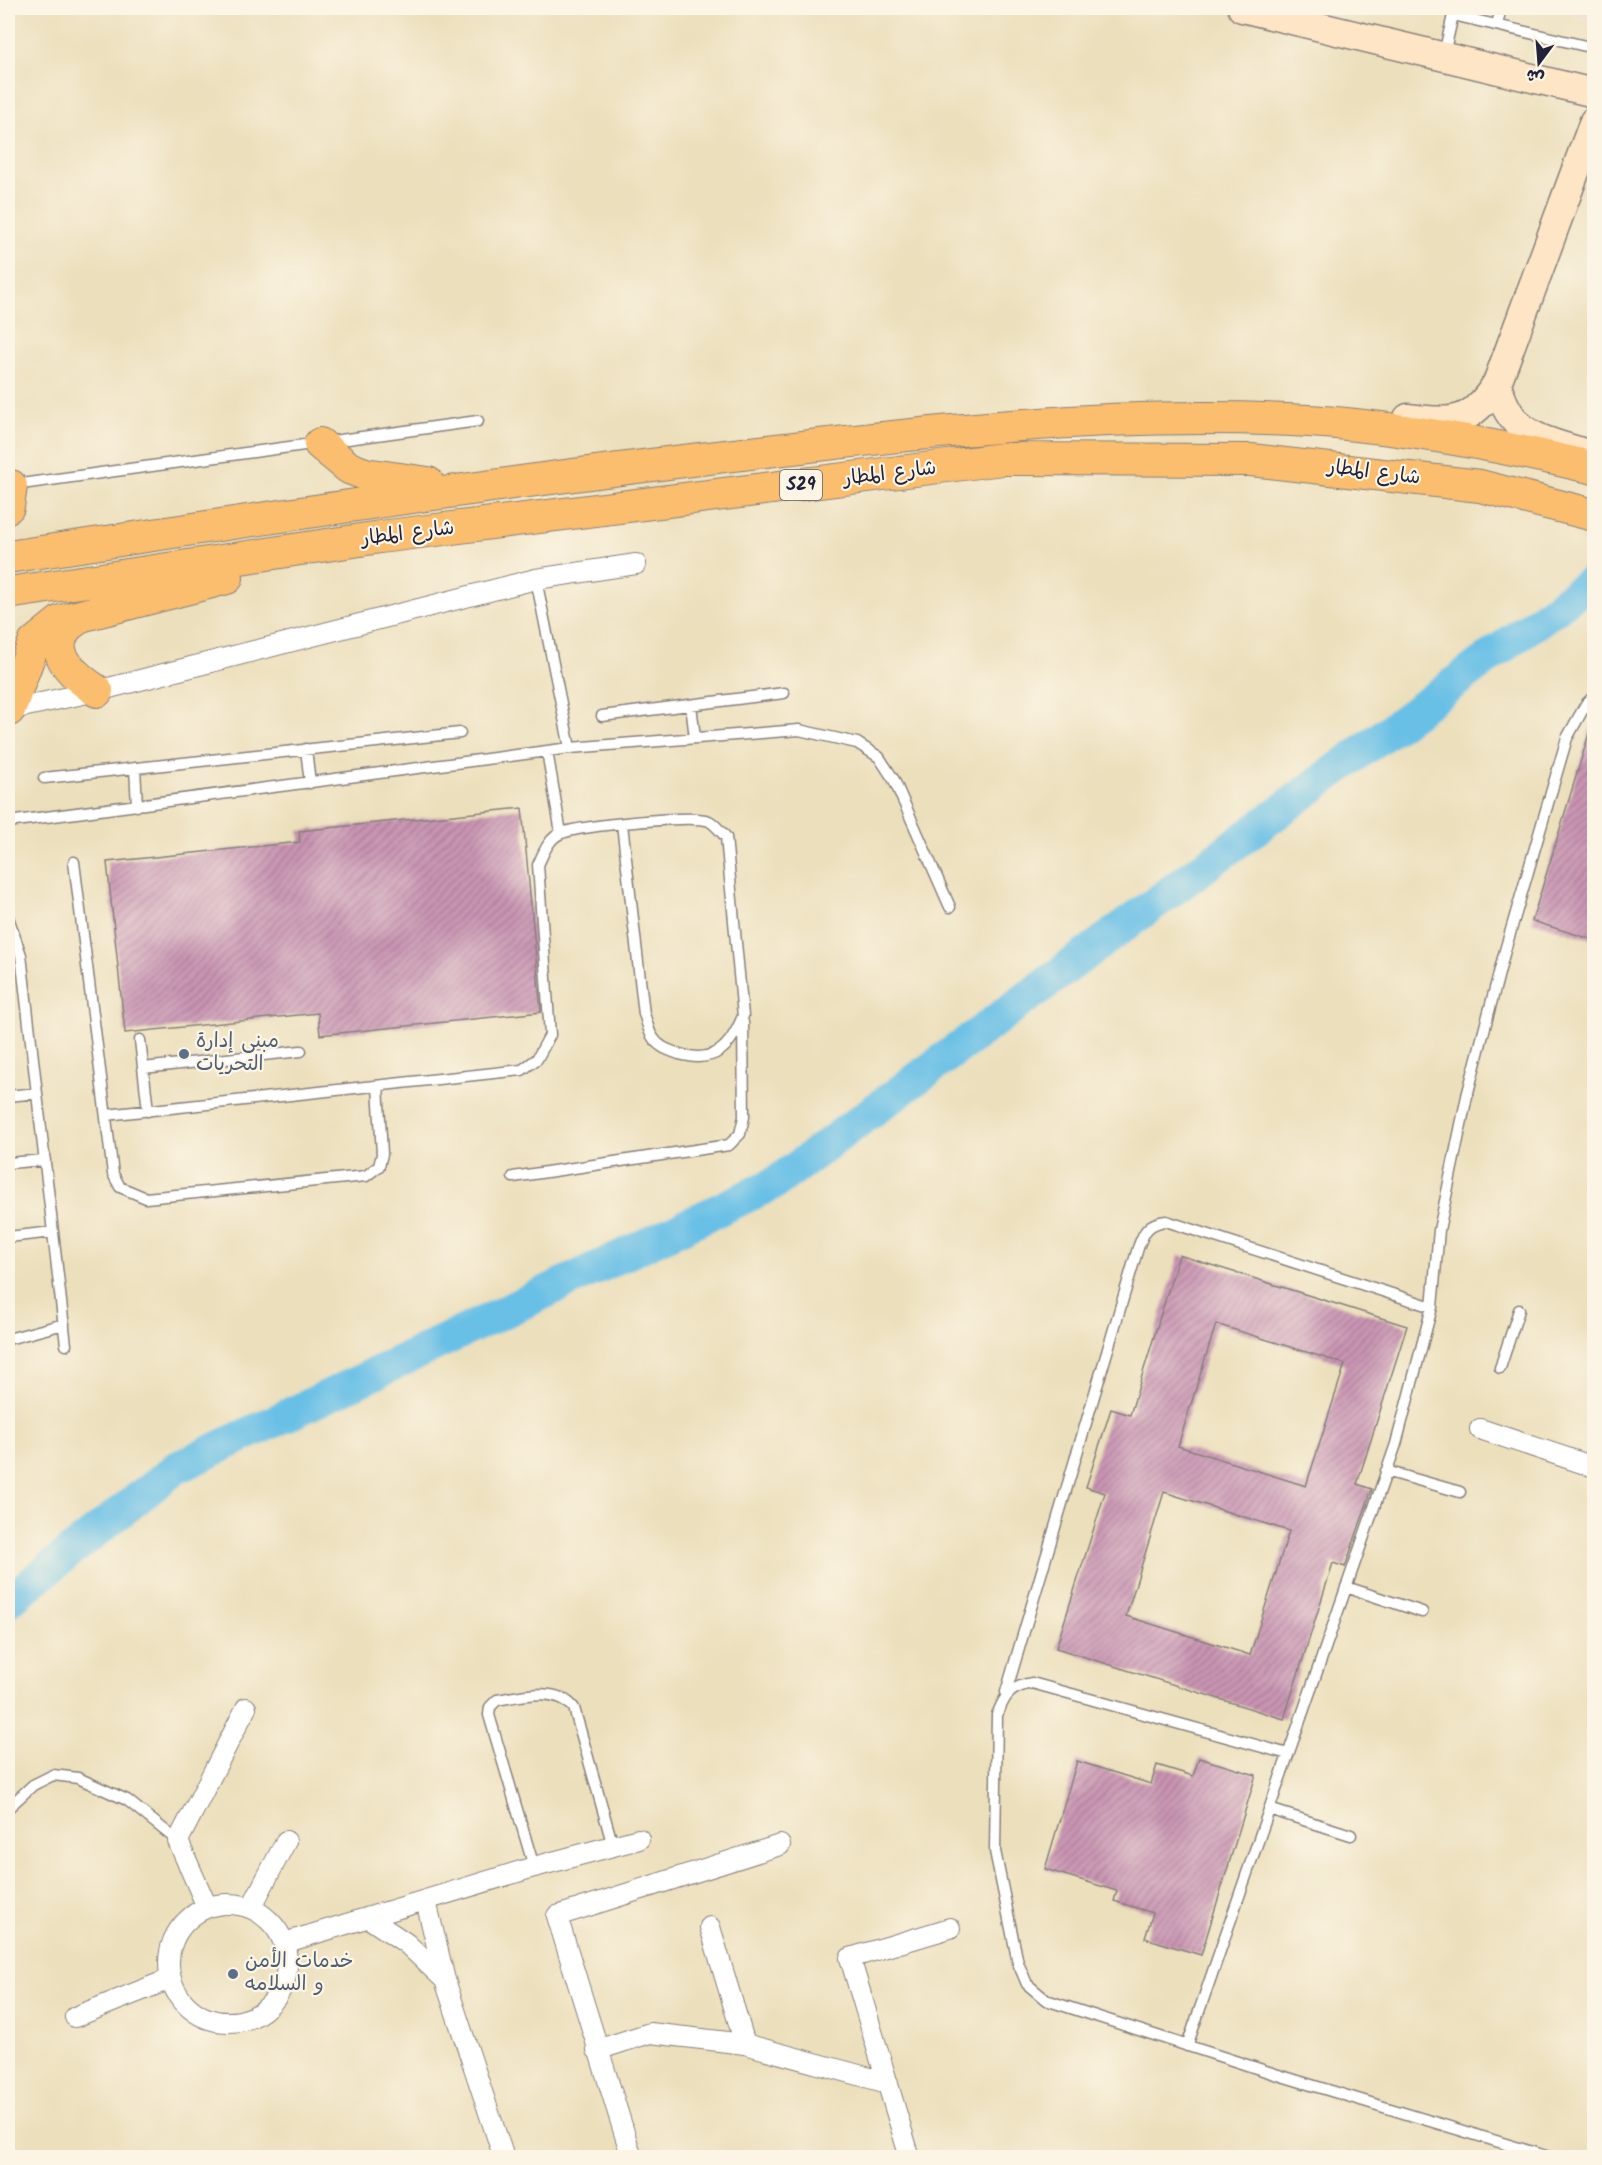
<svg xmlns="http://www.w3.org/2000/svg" width="1602" height="2165" viewBox="0 0 1602 2165" font-family="Kalam,'Playpen Sans Arabic',sans-serif">
	<style>
		.built { fill: #f3cfe0 }
		.lines { fill: none; stroke-linecap: round; stroke-linejoin: round }
		.river { stroke: #69c0e6; stroke-width: 33 }
		.building { fill: url(#building-hatch); fill-rule: evenodd }
		.lane-casing { stroke: #87807c; stroke-width: 13 }
		.street-casing { stroke: #87807c; stroke-width: 22 }
		.secondary-casing { stroke: #87807c; stroke-width: 31 }
		.primary-casing { stroke: #87807c; stroke-width: 34 }
		.lane { stroke: #fff; stroke-width: 10 }
		.street { stroke: #fff; stroke-width: 20 }
		.secondary { stroke: #fde5c5; stroke-width: 28 }
		.primary { stroke: #fbbd6e; stroke-width: 32 }
		.service-dot { fill: #5c6f8a; stroke: #fcf5e5; stroke-width: 2 }
		.labels { text-anchor: middle; dominant-baseline: central; stroke-width: 4.5; stroke-linejoin: round; paint-order: stroke }
		.shield { fill: #fcf5e5; stroke: #63616e; stroke-width: 1.5 }
		.shield-label { font-size: 18px; font-weight: bold; fill: #22223b }
		.street-label { font-size: 20px; fill: #22223b; stroke: #fcf5e5 }
		.service-label { font-size: 20px; fill: #4e5e75; stroke: #fcf5e5; text-anchor: start }
	</style>
	<defs>
		<pattern id="building-hatch" width="6" height="6" patternUnits="userSpaceOnUse" patternTransform="scale(1.5)"><rect width="6" height="6" fill="#c994b3"/><path d="M-1 1l2-2M0 6l6-6M5 7l2-2" fill="none" stroke="#a37893"/></pattern>
	</defs>
	<rect width="100%" height="100%" fill="#fcf5e5"/>
	<filter id="ink" filterUnits="userSpaceOnUse"><feTurbulence type="fractalNoise" baseFrequency=".0167" numOctaves="2"/><feDisplacementMap in="SourceGraphic" scale="12" xChannelSelector="R" yChannelSelector="G"/><feConvolveMatrix kernelMatrix="1 2 1 2 8 2 1 2 1" color-interpolation-filters="sRGB"/></filter>
	<filter id="wash" filterUnits="userSpaceOnUse"><feTurbulence type="fractalNoise" baseFrequency=".008" numOctaves="4" result="noise"/><feDisplacementMap in="SourceGraphic" scale="24" xChannelSelector="R" yChannelSelector="G"/><feGaussianBlur stdDeviation="1.35" result="paint"/><feColorMatrix in="noise" values="0 0 0 0 0 0 0 0 0 0 0 0 0 0 0 0 0 1.4 0 .05"/><feComposite in="paint" operator="in"/></filter>
	<g filter="url(#wash)">
		<rect width="100%" height="100%" fill="#ecdfbc"/>
		<path class="built" d="M 1549,8 L 1594,8 L 1594,19 Z"/>
		<g class="lines">
			<path class="river" d="M 8,1601 L 176,1468 L 775,1183 L 1594,580"/>
		</g>
		<g id="blocks">
			<path class="building" d="M 1591,727 L 1594,728 L 1594,940 L 1532,921 Z
				M 522,808 L 541,1012 L 320,1035 L 318,1013 L 125,1033 L 107,862 L 300,842 L 299,831 Z
				M 1179,1255 L 1407,1326 L 1357,1484 L 1372,1489 L 1345,1567 L 1333,1563 L 1284,1719 L 1056,1648 L 1105,1493 L 1086,1487 L 1111,1409 L 1130,1415 ZM 1216,1324 L 1345,1364 L 1306,1486 L 1178,1446 ZM 1164,1492 L 1289,1531 L 1250,1655 L 1126,1616 Z
				M 1199,1758 L 1256,1775 L 1201,1955 L 1145,1938 L 1153,1913 L 1114,1901 L 1117,1891 L 1045,1869 L 1077,1761 L 1151,1784 L 1157,1765 L 1193,1776 Z"/>
		</g>
	</g>
	<g filter="url(#ink)">
		<use href="#blocks" fill-opacity="0" stroke="#87807c" stroke-width="1.5"/>
		<g class="lines">
			<g class="lane-casing">
				<path id="lane" d="M 1497,25 L 1501,8
					M 1444,54 L 1453,15 L 1594,48
					M 14,485 L 478,421
					M 536,579 L 570,748
					M 691,705 L 695,738
					M 602,716 L 784,693
					M 306,749 L 310,783
					M 547,751 L 561,833
					M 135,768 L 137,806
					M 44,778 L 460,733
					M 8,822 L 570,748 L 799,730 L 857,743 L 879,757 L 894,780 L 950,907
					M 74,862 L 113,1174 L 120,1187 L 146,1198 L 366,1176 L 379,1166 L 382,1154 L 378,1086
					M 8,917 L 21,955 L 66,1345
					M 140,1040 L 148,1111
					M 143,1068 L 301,1051
					M 8,1096 L 37,1093
					M 106,1115 L 522,1070 L 537,1059 L 550,1035 L 538,865 C 543,854 549,837 562,833 C 581,826 693,814 709,821 C 715,824 721,832 726,837 L 743,1016 C 730,1048 715,1064 679,1054 C 668,1050 658,1047 652,1036 C 648,1030 647,1021 644,1014 L 622,824
					M 8,1163 L 45,1160
					M 513,1177 L 729,1145 L 740,1134 L 744,1117 L 743,1022
					M 8,1237 L 53,1232
					M 8,1339 L 64,1324
					M 1500,1368 L 1519,1310
					M 1386,1471 L 1460,1492
					M 1346,1587 L 1422,1612
					M 1006,1692 L 1138,1248 C 1144,1231 1148,1223 1166,1221 L 1432,1307
					M 1288,1754 L 1032,1683 C 1010,1687 1005,1695 997,1715 L 995,1851 L 1018,1963 L 1027,1984 L 1046,2000 L 1275,2074 L 1552,2158
					M 8,1808 L 33,1785 L 53,1775 L 78,1778 L 127,1800 L 178,1841
					M 1269,1809 L 1351,1835
					M 534,1867 L 489,1715 L 490,1707 L 497,1700 C 520,1696 557,1686 574,1708 L 613,1846
					M 1187,2046 L 1396,1444 L 1432,1307 L 1439,1230 L 1467,1096 L 1504,954 L 1567,738 L 1586,704 L 1594,696"/>
			</g>
			<g class="street-casing">
				<path id="street" d="M 8,710 L 97,691 L 536,579 L 636,564
					M 1480,1429 L 1594,1467
					M 426,1901 L 445,1980 L 504,2158
					M169 1963a59 59 0 1 1 118 0a59 59 0 1 1-118 0Z
					M 207,1907 L 178,1841 L 246,1708
					M 251,1908 L 286,1841
					M 370,1919 L 406,1943 L 445,1980
					M 710,1927 L 745,2044
					M 284,1943 L 534,1867 L 639,1839
					M 75,2017 L 170,1979
					M 597,2050 L 650,2033 L 745,2044 L 888,2083
					M 632,2158 L 557,1916 L 780,1845
					M 910,2158 L 850,1958 L 950,1928"/>
			</g>
			<g class="secondary-casing">
				<path id="secondary" d="M 1242,8 L 1594,93
					M 1497,383 C 1510,434 1536,438 1581,452
					M 1408,418 C 1455,423 1470,425 1497,383 L 1594,121"/>
			</g>
			<g class="primary-casing">
				<path id="primary" d="M 320,444 L 349,468 L 365,474 L 428,483
					M 8,507 L 11,486
					M 8,557 C 238,522 469,487 700,459 C 902,435 1105,409 1309,421 C 1404,427 1502,446 1594,468
					M 8,593 L 380,537 L 1003,459 L 1251,460 L 1480,486 L 1594,515
					M 80,617 C 75,621 68,625 65,630 C 47,655 79,679 97,691
					M 9,710 L 34,643 L 61,621 L 227,578"/>
			</g>
			<use href="#lane" class="lane"/>
			<use href="#street" class="street"/>
			<use href="#secondary" class="secondary"/>
			<use href="#primary" class="primary"/>
		</g>
	</g>
	<g class="service-dot">
		<circle cx="184" cy="1054" r="6"/>
		<circle cx="233" cy="1974" r="6"/>
	</g>
	<g class="labels">
		<rect class="shield" x="780" y="470" width="42" height="30" rx="4.5"/>
		<g class="shield-label">
			<text x="801" y="485">S29</text>
		</g>
		<g class="street-label">
			<text transform="translate(1374 473) rotate(7)">شارع المطار</text>
			<text transform="translate(890 474) rotate(-7)">شارع المطار</text>
			<text transform="translate(408 534) rotate(-7)">شارع المطار</text>
		</g>
		<g class="service-label">
			<text x="196" y="1042">مبنى إدارة<tspan x="196" dy="23">التحريات</tspan></text>
			<text x="245" y="1962">خدمات الأمن<tspan x="245" dy="23">و السلامه</tspan></text>
		</g>
	</g>
	<rect width="1602" height="2165" fill="none" stroke="#fcf5e5" stroke-width="30"/>
	<g transform="translate(1539 63) rotate(196)" stroke="#fcf5e5" stroke-width="4.5" paint-order="stroke">
	<path d="M0-4.5L10 22L0 15L-10 22Z" fill="#22223b"/>
	<text y="-9" font-size="16" font-weight="bold" text-anchor="middle" fill="#22223b">ش</text>
	</g>
</svg>
